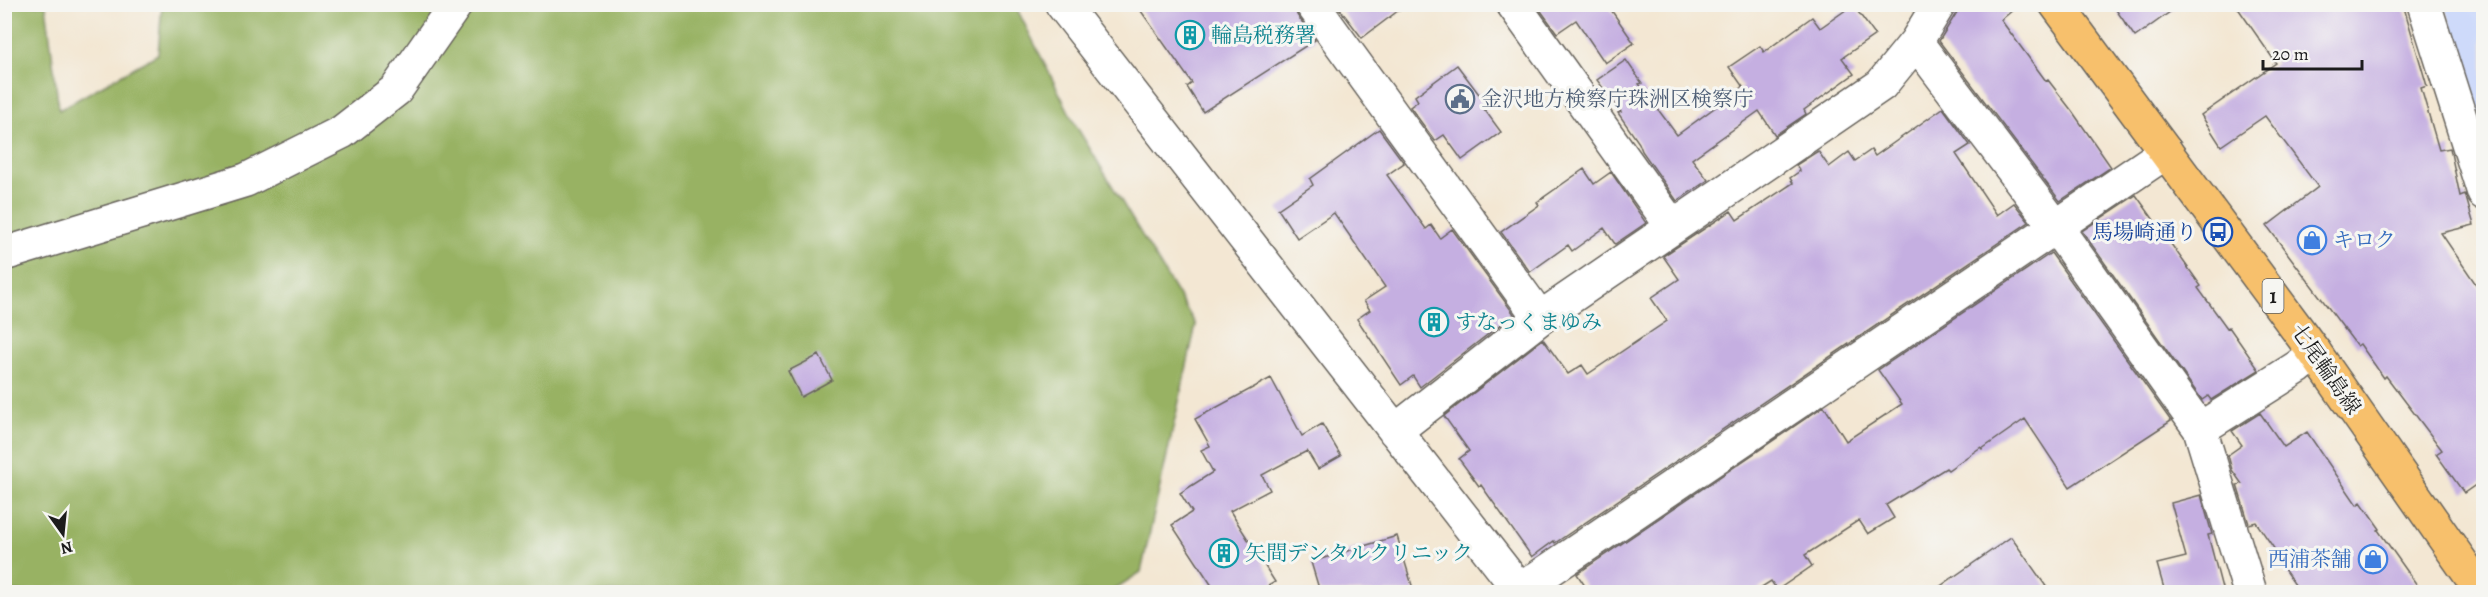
<svg xmlns="http://www.w3.org/2000/svg" width="2488" height="597" viewBox="0 0 2488 597" font-family="Alegreya,'Noto Serif JP',serif">
	<style>
		.built { fill: #cedafa }
		.forest { fill: #98b264; stroke: #5a6740; stroke-width: 1.5 }
		.building { fill: #c5afe1 }
		.lines { fill: none; stroke-linecap: round; stroke-linejoin: round }
		.minor-casing { stroke: #67635c; stroke-width: 36 }
		.major-casing { stroke: #67635c; stroke-width: 36 }
		.minor { stroke: #fff; stroke-width: 33 }
		.major { stroke: #f7c06c; stroke-width: 33 }
		.labels { text-anchor: middle; dominant-baseline: central; stroke-width: 6; stroke-linejoin: round; paint-order: stroke }
		.shield { fill: #f6f6f2; stroke: #5d5d5c; stroke-width: 1.5 }
		.shield-label { font-size: 20px; font-weight: bold; fill: #1c1c1c }
		.culture-label { font-size: 21px; fill: #0d838f; stroke: #f6f6f2; text-anchor: start }
		.service-label { font-size: 21px; fill: #4e5e75; stroke: #f6f6f2; text-anchor: start }
		.transit-label { font-size: 21px; fill: #164399; stroke: #f6f6f2; text-anchor: end }
		.shop-label { font-size: 21px; fill: #366cbe; stroke: #f6f6f2; text-anchor: start }
		.street-label { font-size: 21px; fill: #1c1c1c; stroke: #f6f6f2 }
	</style>
	<rect width="100%" height="100%" fill="#f6f6f2"/>
	<filter id="ink" filterUnits="userSpaceOnUse"><feTurbulence type="fractalNoise" baseFrequency=".0167" numOctaves="2"/><feDisplacementMap in="SourceGraphic" scale="12" xChannelSelector="R" yChannelSelector="G"/><feConvolveMatrix kernelMatrix="1 2 1 2 8 2 1 2 1" color-interpolation-filters="sRGB"/></filter>
	<filter id="wash" filterUnits="userSpaceOnUse"><feTurbulence type="fractalNoise" baseFrequency=".008" numOctaves="4" result="noise"/><feDisplacementMap in="SourceGraphic" scale="24" xChannelSelector="R" yChannelSelector="G"/><feGaussianBlur stdDeviation="1.35" result="paint"/><feColorMatrix in="noise" values="0 0 0 0 0 0 0 0 0 0 0 0 0 0 0 0 0 1.4 0 .05"/><feComposite in="paint" operator="in"/></filter>
	<g filter="url(#wash)">
		<rect width="100%" height="100%" fill="#f3e7d3"/>
		<path class="built" d="M 2445,5 L 2483,5 L 2483,128 Z"/>
		<path class="forest" d="M 4,5 L 46,5 L 59,110 L 158,54 L 162,5 L 1015,5 L 1075,124 L 1196,325 L 1141,572 L 1110,592 L 5,592 Z"/>
		<g id="blocks">
			<path class="building" d="M 1136,4 L 1294,4 L 1297,15 L 1315,40 L 1203,112 L 1187,87 L 1192,83 Z
				M 1336,4 L 1407,4 L 1362,38 Z
				M 1536,4 L 1607,4 L 1634,43 L 1605,63 L 1576,20 L 1557,33 Z
				M 1962,4 L 2020,4 L 2001,20 L 2046,81 L 2048,80 L 2072,111 L 2111,167 L 2060,201 L 1939,41 Z
				M 2112,4 L 2181,4 L 2135,37 Z
				M 2235,4 L 2403,4 L 2427,86 L 2421,88 L 2439,150 L 2450,148 L 2460,196 L 2465,194 L 2474,225 L 2441,233 L 2484,296 L 2484,479 L 2464,493 L 2436,454 L 2442,450 L 2386,376 L 2384,378 L 2360,344 L 2357,346 L 2267,226 L 2318,187 L 2265,116 L 2221,146 L 2201,115 L 2276,63 Z
				M 1853,5 L 1875,35 L 1842,58 L 1854,74 L 1804,110 L 1806,114 L 1775,135 L 1759,111 L 1692,159 L 1708,180 L 1677,201 L 1642,151 L 1639,143 L 1618,113 L 1621,112 L 1597,80 L 1626,60 L 1642,83 L 1639,84 L 1677,135 L 1743,87 L 1729,67 L 1760,46 L 1764,52 L 1812,17 L 1820,28 Z
				M 1457,65 L 1488,106 L 1484,109 L 1501,132 L 1462,160 L 1444,135 L 1435,141 L 1410,107 L 1418,101 L 1415,96 Z
				M 1943,108 L 1970,145 L 1956,154 L 1997,215 L 2014,203 L 2029,222 L 1555,543 L 1554,541 L 1532,557 L 1481,485 L 1479,486 L 1459,459 L 1469,451 L 1444,416 L 1543,339 L 1568,374 L 1582,365 L 1588,374 L 1667,321 L 1651,298 L 1679,279 L 1663,256 L 1731,211 L 1737,220 L 1793,183 L 1790,178 L 1800,171 L 1796,165 L 1818,151 L 1829,167 L 1849,152 L 1855,161 L 1871,150 L 1875,156 Z
				M 1379,129 L 1404,163 L 1387,175 L 1426,229 L 1431,225 L 1440,238 L 1452,229 L 1514,314 L 1420,387 L 1413,376 L 1401,385 L 1357,319 L 1370,310 L 1364,301 L 1385,287 L 1334,213 L 1297,238 L 1278,209 L 1313,185 L 1310,179 Z
				M 1584,169 L 1594,184 L 1611,172 L 1646,223 L 1615,244 L 1604,228 L 1572,251 L 1568,245 L 1530,272 L 1501,232 L 1539,205 L 1537,202 Z
				M 2136,195 L 2201,286 L 2198,288 L 2227,328 L 2229,327 L 2259,370 L 2211,400 L 2208,396 L 2202,400 L 2082,231 Z
				M 2051,253 L 2171,421 L 2070,487 L 2025,419 L 1982,449 L 1981,447 L 1948,470 L 1946,468 L 1886,505 L 1894,518 L 1868,534 L 1859,520 L 1805,555 L 1812,566 L 1777,590 L 1771,581 L 1754,592 L 1589,592 L 1577,574 L 1824,406 L 1846,441 L 1902,404 L 1878,370 Z
				M 819,355 L 832,380 L 801,397 L 788,371 Z
				M 1271,378 L 1302,436 L 1322,424 L 1341,456 L 1318,469 L 1307,451 L 1262,475 L 1270,490 L 1230,511 L 1275,582 L 1258,592 L 1216,592 L 1172,525 L 1192,512 L 1180,493 L 1213,472 L 1201,450 L 1210,446 L 1195,419 Z
				M 2260,413 L 2284,447 L 2307,432 L 2357,505 L 2361,502 L 2380,529 L 2378,530 L 2422,592 L 2300,592 L 2281,565 L 2284,563 L 2256,522 L 2249,524 L 2237,485 L 2242,484 L 2232,470 L 2228,455 L 2242,445 L 2232,431 Z
				M 2201,495 L 2212,534 L 2208,535 L 2223,592 L 2165,592 L 2157,564 L 2186,557 L 2171,503 Z
				M 1397,536 L 1414,592 L 1320,592 L 1311,562 Z
				M 2011,537 L 2050,592 L 1932,592 Z"/>
		</g>
	</g>
	<g filter="url(#ink)">
		<use href="#blocks" fill-opacity="0" stroke="#67635c" stroke-width="1.5"/>
		<g class="lines">
			<g class="minor-casing">
				<path id="minor" d="M 1062,4 L 1521,592
					M 1312,4 L 1540,318
					M 1513,4 L 1672,226
					M 2424,4 L 2484,193
					M 1916,42 L 1939,4
					M 4,254 L 246,180 L 342,132 L 396,90 L 456,4
					M 2200,429 L 2298,367 L 2315,353
					M 1395,431 L 1540,318 L 1881,85 L 1916,42 L 2056,227 L 2200,429 L 2250,592
					M 1517,592 L 2166,152"/>
			</g>
			<g class="major-casing">
				<path id="major" d="M 2056,4 L 2315,353 L 2482,592"/>
			</g>
			<use href="#minor" class="minor"/>
			<use href="#major" class="major"/>
		</g>
	</g>
	<defs>
		<g id="building-ring" transform="scale(1.5)"><circle r="9.5" fill="#f6f6f2" stroke="#0f9aa8" stroke-width="1.5"/><path d="M-4-6H4V6H1V3H-1V6H-4ZM-2.5-4.3h1.7v1.8h-1.7ZM.8-4.3h1.7v1.8H.8ZM-2.5-1h1.7V.8h-1.7ZM.8-1h1.7V.8H.8Z" fill="#0f9aa8"/></g>
		<g id="civic-ring" transform="scale(1.5)"><circle r="9.5" fill="#f6f6f2" stroke="#5c6f8a" stroke-width="1.5"/><path d="M-.6-6.5H3V-4.5H.6V-3L4-1V1h2V6H-6V1h2V-1L-.6-3ZM-1.2 2.5V6h2.4V2.5Z" fill="#5c6f8a"/></g>
		<g id="bus-ring" transform="scale(1.5)"><circle r="9.5" fill="#f6f6f2" stroke="#1a4fb4" stroke-width="1.5"/><path d="M-5-6H5V4H4V6H2V4H-2V6H-4V4H-5ZM-3.5-4V0h7V-4ZM-3.5 1.2v1.5H-2V1.2ZM2 1.2v1.5H3.5V1.2Z" fill="#1a4fb4"/></g>
		<g id="shop-ring" transform="scale(1.5)"><circle r="9.5" fill="#f6f6f2" stroke="#3f7fe0" stroke-width="1.5"/><path d="M-5-2.5h2.3a2.7 3.5 0 0 1 5.4 0H5L5.5 6h-11ZM-1.5-2.5h3a1.5 2.3 0 0 0-3 0Z" fill="#3f7fe0"/></g>
	</defs>
	<g fill-rule="evenodd">
		<use href="#building-ring" x="1190" y="35"/>
		<use href="#civic-ring" x="1460" y="99"/>
		<use href="#bus-ring" x="2218" y="232"/>
		<use href="#shop-ring" x="2312" y="240"/>
		<use href="#building-ring" x="1434" y="322"/>
		<use href="#building-ring" x="1224" y="553"/>
		<use href="#shop-ring" x="2373" y="559"/>
	</g>
	<g class="labels">
		<rect class="shield" x="2262.5" y="279" width="21" height="34" rx="4.5"/>
		<g class="shield-label">
			<text x="2273" y="296">1</text>
		</g>
		<g class="culture-label">
			<text x="1211" y="35">輪島税務署</text>
			<text x="1455" y="322">すなっくまゆみ</text>
			<text x="1245" y="553">矢間デンタルクリニック</text>
		</g>
		<g class="service-label">
			<text x="1481" y="99">金沢地方検察庁珠洲区検察庁</text>
		</g>
		<g class="transit-label">
			<text x="2197" y="232">馬場崎通り</text>
		</g>
		<g class="shop-label">
			<text x="2333" y="240">キロク</text>
			<text x="2352" y="559" text-anchor="end">西浦茶舗</text>
		</g>
		<g class="street-label">
			<text transform="translate(2326 369) rotate(55)">七尾輪島線</text>
		</g>
	</g>
	<rect width="2488" height="597" fill="none" stroke="#f6f6f2" stroke-width="24"/>
	<g transform="translate(63 534) rotate(165)" stroke="#f6f6f2" stroke-width="4.5" paint-order="stroke">
	<path d="M0-4.5L10 22L0 15L-10 22Z" fill="#1c1c1c"/>
	<text y="-9" font-size="16" font-weight="bold" text-anchor="middle" fill="#1c1c1c">N</text>
	</g>
	<path d="M2263 60v9h99v-9" fill="none" stroke="#1c1c1c" stroke-width="3"/>
	<text x="2272" y="60" font-size="18" fill="#1c1c1c" stroke="#f6f6f2" stroke-width="4.5" paint-order="stroke">20 m</text>
</svg>
